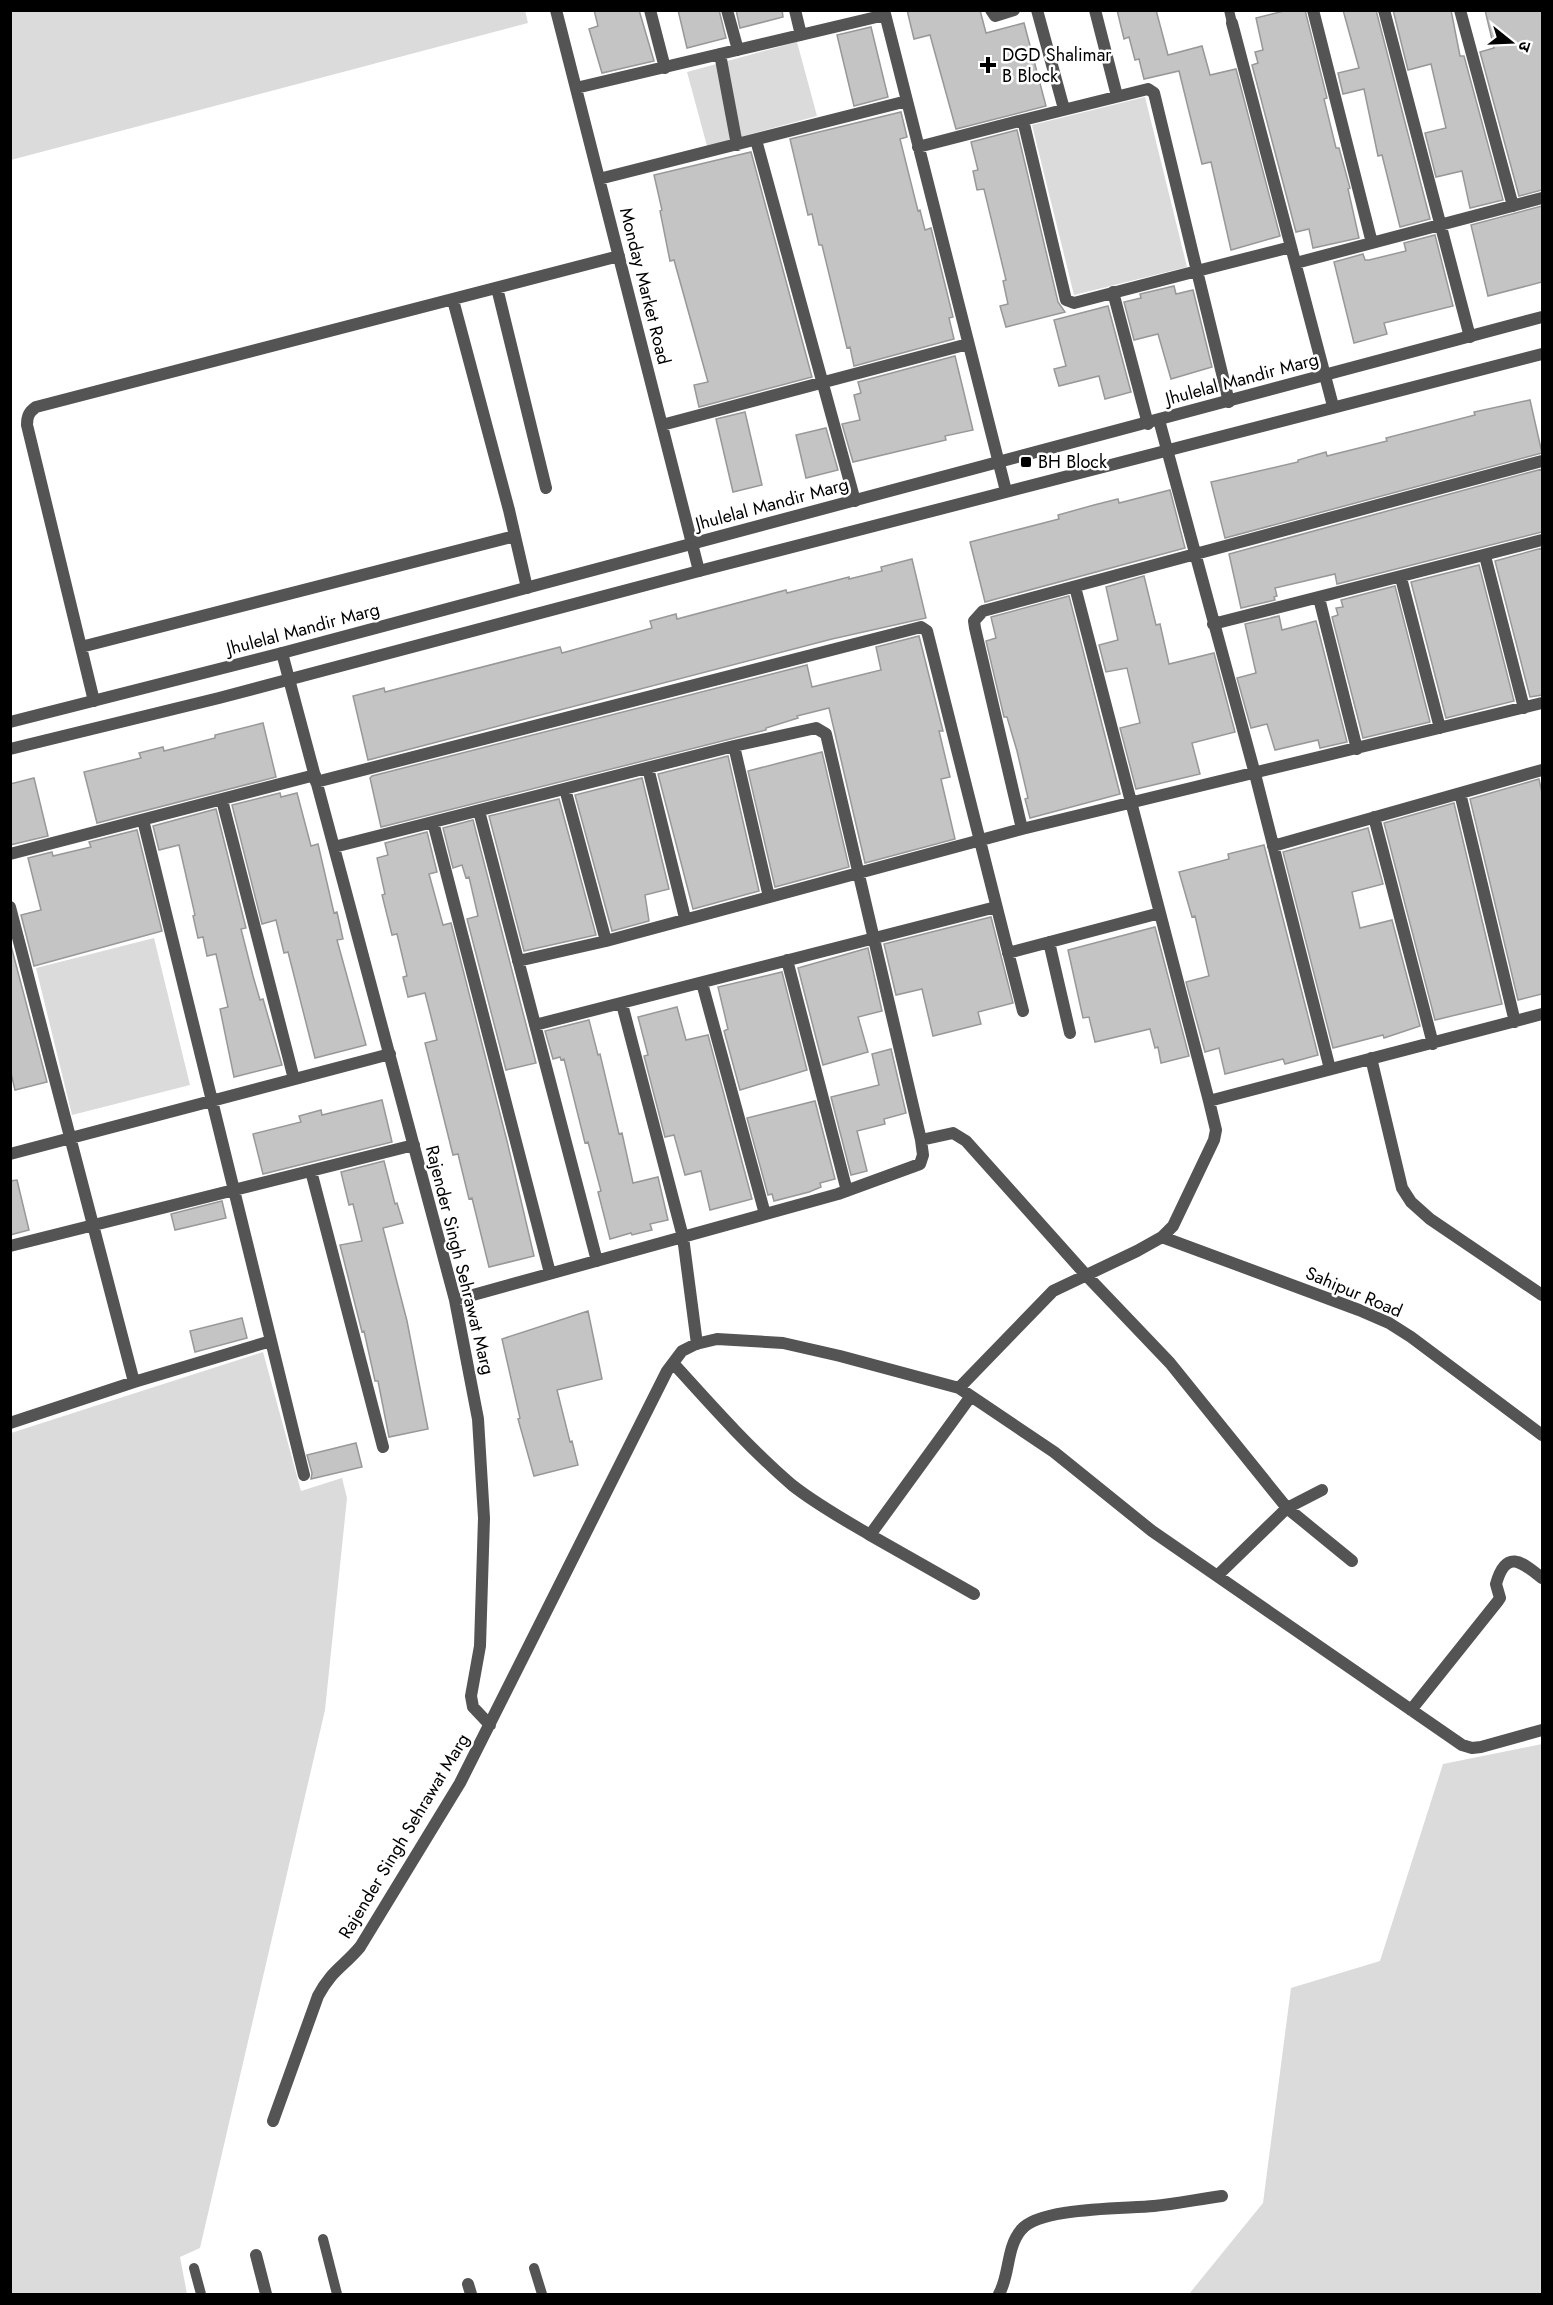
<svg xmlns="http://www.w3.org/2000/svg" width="1553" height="2305" viewBox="0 0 1553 2305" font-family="Jost,'Noto Sans Devanagari',sans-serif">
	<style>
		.green { fill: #dbdbdb }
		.building { fill: #c4c4c4; stroke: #989898; stroke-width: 1.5 }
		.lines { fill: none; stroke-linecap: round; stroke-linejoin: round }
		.service { stroke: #545454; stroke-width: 10 }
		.minor { stroke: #545454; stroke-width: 12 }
		.tertiary { stroke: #545454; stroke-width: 12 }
		.poi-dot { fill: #000; stroke: #fff; stroke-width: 2 }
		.labels { text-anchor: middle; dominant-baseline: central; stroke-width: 5; stroke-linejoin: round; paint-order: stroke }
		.poi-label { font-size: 18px; fill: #000; stroke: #fff; text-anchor: start }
		.street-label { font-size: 18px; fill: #000; stroke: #fff }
	</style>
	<rect width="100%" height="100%" fill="#fff"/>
	<path class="green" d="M 11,10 L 525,10 L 528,23 L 11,160 Z
		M 797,42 L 817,116 L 707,146 L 687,72 Z
		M 1145,97 L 1187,267 L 1074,295 L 1032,125 Z
		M 154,938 L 190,1085 L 72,1115 L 36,968 Z
		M 263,1352 L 301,1491 L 342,1478 L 347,1498 L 325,1710 L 200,2248 L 180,2257 L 187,2294 L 11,2294 L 11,1433 Z
		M 1542,1744 L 1542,2294 L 1189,2294 L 1263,2203 L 1291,1988 L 1380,1961 L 1443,1764 Z"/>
	<path class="building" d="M 594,10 L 639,10 L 654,61 L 602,73 L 589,29 L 598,26 Z
		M 678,10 L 719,10 L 726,38 L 687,48 Z
		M 736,10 L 782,10 L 783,17 L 740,28 Z
		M 907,10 L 980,10 L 986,33 L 1024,23 L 1046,106 L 956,129 L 930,35 L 914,39 Z
		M 1117,10 L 1156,10 L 1168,55 L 1202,46 L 1210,75 L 1236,69 L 1280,236 L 1231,250 L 1211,162 L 1202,164 L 1179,71 L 1144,79 L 1139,59 L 1135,60 L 1129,37 L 1124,39 Z
		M 1288,10 L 1305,10 L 1327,98 L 1324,99 L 1336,148 L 1339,148 L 1350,188 L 1348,189 L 1359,238 L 1313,248 L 1309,229 L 1296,232 L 1252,65 L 1258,63 L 1255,52 L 1263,50 L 1256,18 Z
		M 1343,10 L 1376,10 L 1430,219 L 1400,227 L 1382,155 L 1378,156 L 1364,89 L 1343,94 L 1338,73 L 1359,68 Z
		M 1393,10 L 1451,10 L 1460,56 L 1464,56 L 1503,200 L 1470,208 L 1462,171 L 1436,177 L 1425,133 L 1446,128 L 1431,64 L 1408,70 Z
		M 1485,10 L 1542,10 L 1542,190 L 1519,196 L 1480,52 L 1494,48 Z
		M 871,27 L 888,97 L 854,106 L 837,35 Z
		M 901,112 L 907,137 L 900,139 L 918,211 L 920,210 L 925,230 L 931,228 L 953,317 L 949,318 L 954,339 L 854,366 L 850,347 L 847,348 L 822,245 L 819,245 L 812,214 L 808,215 L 790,139 Z
		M 1017,130 L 1058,302 L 1065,312 L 1006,327 L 1000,306 L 1008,304 L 1003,281 L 1006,280 L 984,189 L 977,190 L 973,171 L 978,170 L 971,142 Z
		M 751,152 L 812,377 L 699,407 L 694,385 L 708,382 L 674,260 L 670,261 L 660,211 L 662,210 L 654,175 Z
		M 1542,206 L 1542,282 L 1488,296 L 1471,225 Z
		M 1435,235 L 1453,306 L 1384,323 L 1387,334 L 1354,343 L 1334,262 L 1363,254 L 1365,260 L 1369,260 L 1406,251 L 1404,243 Z
		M 1174,286 L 1176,294 L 1193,290 L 1212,367 L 1171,379 L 1158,334 L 1134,340 L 1124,302 L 1141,298 L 1140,294 Z
		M 1108,306 L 1131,392 L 1105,399 L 1099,376 L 1059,386 L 1054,369 L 1066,366 L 1054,320 Z
		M 955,356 L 973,430 L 945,436 L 946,440 L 853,462 L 842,424 L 860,420 L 854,395 L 861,393 L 858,382 Z
		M 1530,400 L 1542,453 L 1225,538 L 1211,482 L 1298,462 L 1298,460 L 1326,452 L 1327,456 L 1387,441 L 1386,438 L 1475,415 L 1474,412 Z
		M 745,412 L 762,485 L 733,492 L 716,419 Z
		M 826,428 L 838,470 L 806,478 L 796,435 Z
		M 1542,469 L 1542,532 L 1337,584 L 1335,574 L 1275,588 L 1277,596 L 1274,597 L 1275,600 L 1241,608 L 1229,554 Z
		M 1170,490 L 1185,548 L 985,602 L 970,542 L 1059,519 L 1058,515 L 1094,505 L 1118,499 L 1119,503 Z
		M 1542,548 L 1542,695 L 1530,697 L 1495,561 Z
		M 912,559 L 926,618 L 832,639 L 368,760 L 353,696 L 384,688 L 385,692 L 560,647 L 562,653 L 652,628 L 650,621 L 676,614 L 677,619 L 786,590 L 787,593 L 849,577 L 849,579 L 882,571 L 881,567 Z
		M 1479,565 L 1514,701 L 1446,718 L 1411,582 Z
		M 1144,576 L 1156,625 L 1160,624 L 1169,664 L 1214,653 L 1235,732 L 1192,743 L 1200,774 L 1136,789 L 1120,728 L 1140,723 L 1127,668 L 1106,672 L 1099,645 L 1118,640 L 1106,587 Z
		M 1395,586 L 1430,722 L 1363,738 L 1332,617 L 1338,615 L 1336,608 L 1343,607 L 1341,600 Z
		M 1069,596 L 1120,794 L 1030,818 L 1025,799 L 1028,798 L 1017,751 L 1007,717 L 1004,717 L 986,641 L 996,638 L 991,617 Z
		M 1279,616 L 1282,630 L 1316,621 L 1347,742 L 1320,748 L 1318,740 L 1275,750 L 1267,724 L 1251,728 L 1237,678 L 1256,673 L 1245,624 Z
		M 919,636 L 943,731 L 939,731 L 950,777 L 941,779 L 955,839 L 865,863 L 829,708 L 797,716 L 798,718 L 766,728 L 766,730 L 381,827 L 370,778 L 372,776 L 807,665 L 812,687 L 881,670 L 876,647 Z
		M 263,723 L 276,777 L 97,823 L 84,772 L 141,758 L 139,753 L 163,747 L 164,751 L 215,738 L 215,735 Z
		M 822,752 L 849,867 L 775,887 L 748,771 Z
		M 728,756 L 759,891 L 693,909 L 658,774 Z
		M 34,778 L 48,836 L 10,845 L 10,784 Z
		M 642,778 L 669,889 L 645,895 L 649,921 L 612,931 L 575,795 Z
		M 1539,779 L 1542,793 L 1542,994 L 1518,1000 L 1470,799 Z
		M 280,793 L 281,797 L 297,793 L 311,846 L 318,844 L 334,913 L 337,912 L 343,939 L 337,940 L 366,1045 L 315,1058 L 288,952 L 284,953 L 276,920 L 262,924 L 232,805 Z
		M 559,799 L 596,935 L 524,951 L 489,816 Z
		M 1454,803 L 1502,1004 L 1435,1020 L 1384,823 Z
		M 216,809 L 246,928 L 241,929 L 253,976 L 260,1000 L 263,999 L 282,1065 L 234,1077 L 220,1009 L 228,1007 L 216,954 L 207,956 L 203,937 L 198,938 L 193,916 L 195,915 L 179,845 L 159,850 L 153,826 Z
		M 473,820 L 536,1063 L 506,1070 L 467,919 L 478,916 L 469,877 L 466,878 L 462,865 L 453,868 L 443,828 Z
		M 1368,828 L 1383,884 L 1352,892 L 1360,928 L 1392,920 L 1420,1026 L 1384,1038 L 1383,1035 L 1333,1048 L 1283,852 Z
		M 137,830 L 162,931 L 34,966 L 21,915 L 41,910 L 28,858 L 52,852 L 53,856 L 91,847 L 89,842 Z
		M 427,832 L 437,872 L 429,874 L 443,925 L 451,923 L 507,1141 L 534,1256 L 489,1267 L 472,1198 L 469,1199 L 458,1154 L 453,1155 L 425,1043 L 437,1040 L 425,993 L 408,997 L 403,977 L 407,976 L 397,934 L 392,935 L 382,895 L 385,894 L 377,858 L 388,855 L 385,843 Z
		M 1264,845 L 1318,1055 L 1285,1064 L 1283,1059 L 1225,1074 L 1219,1048 L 1205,1052 L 1186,982 L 1209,976 L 1195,916 L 1192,917 L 1179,872 L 1229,859 L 1228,854 Z
		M 991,917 L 1013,1003 L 978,1012 L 981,1024 L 933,1036 L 922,989 L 896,995 L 884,944 Z
		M 1155,927 L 1189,1056 L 1161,1063 L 1158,1047 L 1155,1048 L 1150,1029 L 1095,1042 L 1089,1017 L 1083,1018 L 1068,950 Z
		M 10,942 L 47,1082 L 15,1090 L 10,1069 Z
		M 868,948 L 882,1011 L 858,1017 L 868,1052 L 823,1065 L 798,968 Z
		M 782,972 L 807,1070 L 740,1090 L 724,1031 L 728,1029 L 718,987 Z
		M 677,1007 L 686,1040 L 708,1035 L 752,1199 L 710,1210 L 701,1171 L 685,1175 L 674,1135 L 665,1137 L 644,1056 L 648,1055 L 638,1017 Z
		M 589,1020 L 598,1055 L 600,1054 L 619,1134 L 622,1133 L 633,1183 L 658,1177 L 668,1220 L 650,1224 L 652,1230 L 632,1235 L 631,1233 L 610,1239 L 598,1192 L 601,1191 L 588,1142 L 585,1143 L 564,1059 L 561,1060 L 560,1057 L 553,1059 L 545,1031 Z
		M 891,1049 L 906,1113 L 884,1119 L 885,1124 L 857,1131 L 867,1171 L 851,1175 L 831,1097 L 879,1085 L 872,1054 Z
		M 382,1100 L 392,1142 L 263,1174 L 253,1134 L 301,1122 L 299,1116 L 321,1110 L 322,1115 Z
		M 815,1101 L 835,1179 L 820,1183 L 821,1187 L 809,1192 L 774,1201 L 772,1194 L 768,1195 L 747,1118 Z
		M 384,1161 L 395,1204 L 397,1203 L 403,1223 L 383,1228 L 407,1321 L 428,1429 L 389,1437 L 378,1381 L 375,1381 L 364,1331 L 362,1332 L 340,1245 L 362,1241 L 353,1204 L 349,1205 L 341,1172 Z
		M 17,1180 L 29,1230 L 10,1235 L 10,1181 Z
		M 222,1201 L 226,1218 L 175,1230 L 171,1214 Z
		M 588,1311 L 602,1379 L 557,1390 L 570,1442 L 572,1441 L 578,1465 L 534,1476 L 518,1419 L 520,1418 L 502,1339 Z
		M 242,1318 L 247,1338 L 195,1352 L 190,1331 Z
		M 356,1443 L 362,1467 L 311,1479 L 312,1473 L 307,1455 Z"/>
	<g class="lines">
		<path class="service" d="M 1229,10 L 1232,23
			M 323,2239 L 337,2294
			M 194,2268 L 201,2294
			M 534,2268 L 542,2294"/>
		<path class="minor" d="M 556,10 L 699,571
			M 650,10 L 665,68
			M 727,10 L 738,50
			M 795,10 L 801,35
			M 884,10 L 1006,491
			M 991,10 L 995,16 L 1014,10
			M 1037,10 L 1064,109
			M 1095,10 L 1117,96
			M 1313,10 L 1372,243
			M 1384,10 L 1470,337
			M 1460,10 L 1513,206
			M 1232,23 L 1333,406
			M 720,54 L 737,145
			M 576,88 L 885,15
			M 1148,89 L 1154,93 L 1197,271 L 1074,303 L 1066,300 L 1023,120 Z
			M 756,140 L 855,501
			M 918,147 L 1023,120
			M 599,179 L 907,101
			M 1296,263 L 1542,198
			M 497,288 L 546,488
			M 1113,292 L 1148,424
			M 453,300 L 509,510 L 527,588
			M 1229,402 L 1197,271 L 1291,247
			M 1159,420 L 1255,774 L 1330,1069
			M 662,425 L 968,344
			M 1485,556 L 1524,708
			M 1401,578 L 1440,728
			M 1075,587 L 1209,1101 L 1542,1014
			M 1319,598 L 1357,749
			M 1213,624 L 1542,540
			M 81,647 L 515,536
			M 282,653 L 455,1300 L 478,1419 L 484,1518 L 480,1646 L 471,1696 L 473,1707 L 490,1725
			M 94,701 L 27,425 C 27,416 29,412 36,407 L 619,256
			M 734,746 L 769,897
			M 648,768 L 685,918
			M 316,782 L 921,627 L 927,631 L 1023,1011
			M 565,789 L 606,941
			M 1460,793 L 1515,1022
			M 222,800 L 294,1079
			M 479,811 L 597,1261
			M 1374,817 L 1433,1044
			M 143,820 L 304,1475
			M 433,822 L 550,1273
			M 1022,829 L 975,628 L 974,621 L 983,611 L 1542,461
			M 1273,846 L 1542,770
			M 334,847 L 734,746 L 816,728 L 826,734 L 921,1140 L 923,1155 L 920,1164 L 838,1194 L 455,1300
			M 10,854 L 315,775
			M 10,907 L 134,1382
			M 1049,942 L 1070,1033
			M 1008,953 L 1160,913
			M 787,960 L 847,1191
			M 518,961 L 606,941 L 1022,829 L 1542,703
			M 702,983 L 765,1214
			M 622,1004 L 683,1237 L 697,1344
			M 535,1025 L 996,907
			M 1371,1058 L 1402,1188 L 1411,1202 L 1430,1219 L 1542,1295
			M 921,1140 L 953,1133 L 966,1141 L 1086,1275 L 1170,1363 L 1287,1508 L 1352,1561
			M 10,1154 L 390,1054
			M 311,1171 L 383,1447
			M 1162,1237 L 1359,1310 L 1389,1323 L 1411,1337 L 1542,1435
			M 10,1246 L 414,1145
			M 673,1363 C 711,1405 749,1448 792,1485 C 816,1504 843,1519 870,1535 L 971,1396
			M 959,1388 L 1053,1291 L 1137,1251 L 1162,1237 L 1173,1226 L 1214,1140 L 1216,1130 L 1209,1101
			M 10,1423 L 134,1382 L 271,1341
			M 870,1535 L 974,1594
			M 1217,1576 L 1287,1508 L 1322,1490
			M 1411,1710 L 1498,1601 L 1500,1598 L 1496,1584 C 1506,1548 1522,1562 1542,1578
			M 273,2121 L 318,1996 C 331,1971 343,1967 360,1947 L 460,1783 L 667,1371 L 682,1351 L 696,1344 L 717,1339 L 783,1343 L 840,1356 L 959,1388 L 1054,1452 L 1152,1531 L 1462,1745 L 1472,1748 L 1481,1747 L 1542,1730
			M 256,2255 L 266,2294
			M 468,2284 L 471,2294
			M 999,2294 C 1010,2275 1006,2248 1021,2230 C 1039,2207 1124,2209 1154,2206 C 1176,2204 1199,2199 1222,2196"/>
		<path class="tertiary" d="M 10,722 L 282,653 L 1542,317
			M 10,749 L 219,698 L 699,571 L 1542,354"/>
	</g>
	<g class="poi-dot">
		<path d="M985 56h6v6h6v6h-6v6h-6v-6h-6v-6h6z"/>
		<rect x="1020" y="456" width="12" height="12" rx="3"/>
	</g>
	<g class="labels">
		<g class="poi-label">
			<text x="1002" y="55">DGD Shalimar<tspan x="1002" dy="21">B Block</tspan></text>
			<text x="1038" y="462">BH Block</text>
		</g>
		<g class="street-label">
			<text transform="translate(645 286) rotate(76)">Monday Market Road</text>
			<text transform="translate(1242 379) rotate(-15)">Jhulelal Mandir Marg</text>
			<text transform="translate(772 504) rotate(-15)">Jhulelal Mandir Marg</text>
			<text transform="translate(303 629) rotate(-15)">Jhulelal Mandir Marg</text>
			<text transform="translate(460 1260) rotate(76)">Rajender Singh Sehrawat Marg</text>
			<text transform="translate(1354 1292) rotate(23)">Sahipur Road</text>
			<text transform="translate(404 1836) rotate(-59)">Rajender Singh Sehrawat Marg</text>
		</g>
	</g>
	<rect width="1553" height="2305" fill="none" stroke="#000000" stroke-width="24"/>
	<g transform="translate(1511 42) rotate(108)" stroke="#ffffff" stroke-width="4.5" paint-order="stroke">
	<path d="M0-4.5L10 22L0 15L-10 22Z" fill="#000000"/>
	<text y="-9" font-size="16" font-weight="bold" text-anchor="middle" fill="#000000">उ</text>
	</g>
</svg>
